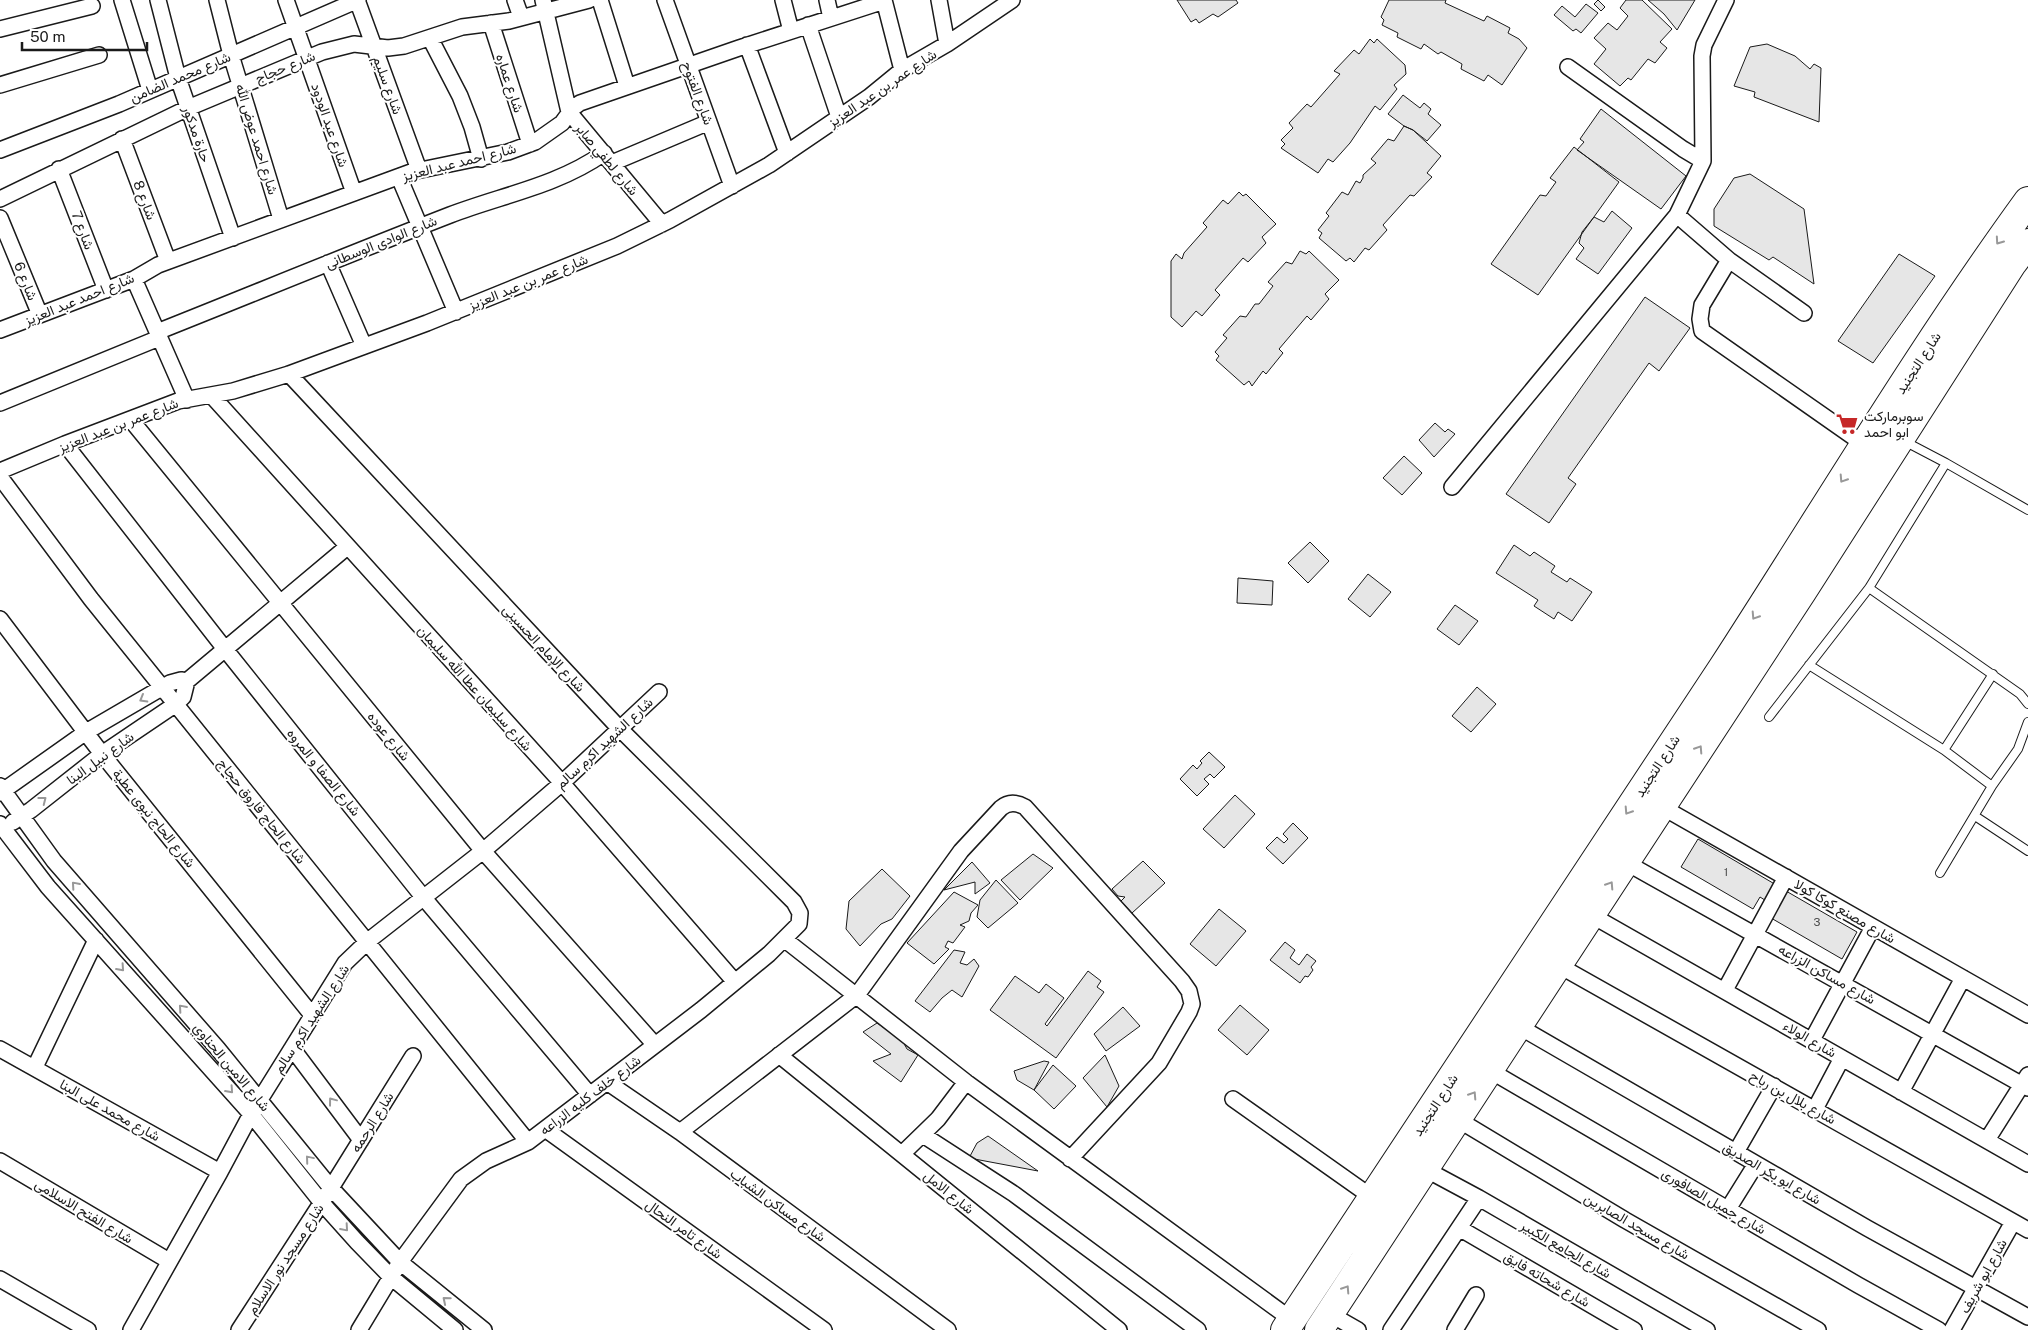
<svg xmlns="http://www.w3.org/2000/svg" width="2028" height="1330" viewBox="0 0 2028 1330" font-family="'Public Sans',Vazirmatn,sans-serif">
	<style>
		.building { fill: #e6e6e6; stroke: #1a1a1a }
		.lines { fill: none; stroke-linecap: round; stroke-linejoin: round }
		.lane-casing { stroke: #1a1a1a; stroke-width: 10 }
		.street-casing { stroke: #1a1a1a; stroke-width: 18 }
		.highway-casing { stroke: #1a1a1a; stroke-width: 30 }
		.lane { stroke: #fff; stroke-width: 8 }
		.street { stroke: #fff; stroke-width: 15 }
		.highway { stroke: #fff; stroke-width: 28 }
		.oneway { stroke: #989898 }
		.labels { text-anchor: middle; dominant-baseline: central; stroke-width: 4; stroke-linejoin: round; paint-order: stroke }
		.number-label { font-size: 11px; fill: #4d4d4d }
		.street-label { font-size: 14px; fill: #1a1a1a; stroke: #fff }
		.poi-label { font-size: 14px; fill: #1a1a1a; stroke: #fff; text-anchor: start }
	</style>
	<rect width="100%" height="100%" fill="#fff"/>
	<path class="building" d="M 1177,0 L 1236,0 L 1238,3 L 1218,17 L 1213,14 L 1199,23 L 1196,19 L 1191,22 Z
		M 1389,0 L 1446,0 L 1445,3 L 1484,21 L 1487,16 L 1510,28 L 1508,33 L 1519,39 L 1527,48 L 1502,85 L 1488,75 L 1484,81 L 1461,69 L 1462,64 L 1441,52 L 1438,54 L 1424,44 L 1421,49 L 1397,37 L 1398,33 L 1382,25 L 1384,20 L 1381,17 Z
		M 1598,0 L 1605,7 L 1601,11 L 1594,4 Z
		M 1626,0 L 1642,0 L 1672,29 L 1660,42 L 1667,48 L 1655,63 L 1648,59 L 1631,80 L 1628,78 L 1620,86 L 1594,64 L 1606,49 L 1594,38 L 1608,23 L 1617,30 L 1628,16 L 1620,8 Z
		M 1648,0 L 1695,0 L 1677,30 L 1664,14 Z
		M 1586,4 L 1598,13 L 1581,33 L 1576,29 L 1573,31 L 1554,15 L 1562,6 L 1575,17 Z
		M 1370,39 L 1374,43 L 1377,39 L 1405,65 L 1406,74 L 1394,85 L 1397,89 L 1380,110 L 1375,106 L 1350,143 L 1333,162 L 1328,159 L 1318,173 L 1281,148 L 1285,144 L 1281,140 L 1293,128 L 1289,123 L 1307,104 L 1311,107 L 1340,74 L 1334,71 L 1354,50 L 1359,54 Z
		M 1767,44 L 1795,56 L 1810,69 L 1814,64 L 1821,68 L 1819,122 L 1754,97 L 1755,92 L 1734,86 L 1750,47 Z
		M 1403,95 L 1420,108 L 1424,103 L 1431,109 L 1428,114 L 1441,125 L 1427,141 L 1413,130 L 1404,126 L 1388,114 Z
		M 1601,109 L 1686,176 L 1661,209 L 1577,150 L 1584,142 L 1580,139 Z
		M 1404,126 L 1413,130 L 1441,156 L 1427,173 L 1432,177 L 1414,196 L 1410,195 L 1383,225 L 1387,230 L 1369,250 L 1365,248 L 1354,262 L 1350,258 L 1346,261 L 1319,238 L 1322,233 L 1318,230 L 1329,216 L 1326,213 L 1342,192 L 1348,195 L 1356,181 L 1360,183 L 1363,178 L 1363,175 L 1376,163 L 1371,159 L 1388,139 L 1394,141 Z
		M 1574,147 L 1619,182 L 1538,295 L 1491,264 L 1540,195 L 1546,196 L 1556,182 L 1550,178 Z
		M 1750,174 L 1804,209 L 1814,284 L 1773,257 L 1769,260 L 1714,226 L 1714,209 L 1734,178 Z
		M 1239,192 L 1243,196 L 1246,194 L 1276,224 L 1262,237 L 1266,243 L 1248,262 L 1243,258 L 1215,290 L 1220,295 L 1202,316 L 1196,311 L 1182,327 L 1171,317 L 1171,261 L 1176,254 L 1182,259 L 1184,253 L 1207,227 L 1203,223 L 1223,200 L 1228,204 Z
		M 1612,211 L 1632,228 L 1598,274 L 1576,259 L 1584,248 L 1579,243 L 1582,232 L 1594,217 L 1604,222 Z
		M 1300,251 L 1306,254 L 1309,251 L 1339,280 L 1325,294 L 1329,299 L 1311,320 L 1307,316 L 1279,349 L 1283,353 L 1266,374 L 1263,371 L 1252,386 L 1249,381 L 1244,385 L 1216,360 L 1219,356 L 1215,352 L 1227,338 L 1223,335 L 1240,316 L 1246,317 L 1255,304 L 1259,304 L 1273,286 L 1268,282 L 1286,262 L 1292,264 Z
		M 1899,254 L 1935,276 L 1873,363 L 1838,341 Z
		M 1645,297 L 1690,328 L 1659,371 L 1649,363 L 1568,478 L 1576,484 L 1549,523 L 1506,494 Z
		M 1435,423 L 1445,432 L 1448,429 L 1455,434 L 1434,457 L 1419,440 Z
		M 1404,456 L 1422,473 L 1402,495 L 1383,478 Z
		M 1310,542 L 1329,561 L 1308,583 L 1288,563 Z
		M 1514,545 L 1530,556 L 1534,552 L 1555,566 L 1551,572 L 1567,582 L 1570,578 L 1592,592 L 1572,621 L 1558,612 L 1554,619 L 1534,606 L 1538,600 L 1496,573 Z
		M 1368,574 L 1391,592 L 1370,617 L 1348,599 Z
		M 1238,578 L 1273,581 L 1272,605 L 1237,603 Z
		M 1455,605 L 1478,621 L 1459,645 L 1437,629 Z
		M 1477,687 L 1496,704 L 1471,732 L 1452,716 Z
		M 1209,752 L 1225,767 L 1214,778 L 1210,774 L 1204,779 L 1209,784 L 1197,796 L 1180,779 L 1193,765 L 1197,769 L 1202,763 L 1200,761 Z
		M 1235,795 L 1255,814 L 1224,848 L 1203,829 Z
		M 1293,823 L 1308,838 L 1283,864 L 1266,848 L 1277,837 L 1284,843 L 1288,839 L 1283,834 Z
		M 1698,839 L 1778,886 L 1768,902 L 1760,897 L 1753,909 L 1681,867 Z
		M 1033,854 L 1053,868 L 1020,900 L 1001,880 Z
		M 1143,861 L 1165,883 L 1132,913 L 1121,901 L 1125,897 L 1118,896 L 1112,889 Z
		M 972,862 L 990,883 L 975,894 L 975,882 L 944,890 Z
		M 882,869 L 910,896 L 892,919 L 881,924 L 860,946 L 846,929 L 849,901 Z
		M 996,880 L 1018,903 L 988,928 L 977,917 L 980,900 Z
		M 1786,891 L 1857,932 L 1842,959 L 1771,918 Z
		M 954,892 L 978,905 L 971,913 L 969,921 L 960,925 L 965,927 L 953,943 L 948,941 L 945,947 L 949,949 L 934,964 L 907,943 Z
		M 1219,909 L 1246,931 L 1216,966 L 1190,944 Z
		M 1285,942 L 1295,950 L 1290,958 L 1299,965 L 1307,954 L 1316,961 L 1311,967 L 1313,970 L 1308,977 L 1305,976 L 1300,983 L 1270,960 Z
		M 954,950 L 965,952 L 960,963 L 967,965 L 974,959 L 979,966 L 962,997 L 952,990 L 942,998 L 930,1012 L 915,1001 Z
		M 1088,971 L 1101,981 L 1097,987 L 1104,992 L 1056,1058 L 990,1010 L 1015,976 L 1039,993 L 1046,984 L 1064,998 L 1045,1024 L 1047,1026 Z
		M 1240,1005 L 1269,1030 L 1247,1055 L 1218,1030 Z
		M 1123,1007 L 1140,1026 L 1106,1051 L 1094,1034 Z
		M 877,1023 L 902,1040 L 907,1049 L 918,1055 L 901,1082 L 873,1061 L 891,1054 L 863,1032 Z
		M 1105,1055 L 1119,1086 L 1107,1107 L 1083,1078 Z
		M 1044,1061 L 1049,1062 L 1034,1090 L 1017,1080 L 1014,1071 Z
		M 1053,1065 L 1076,1086 L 1054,1109 L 1034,1090 Z
		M 988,1136 L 1038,1171 L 969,1158 L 977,1143 Z"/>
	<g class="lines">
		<g class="lane-casing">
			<path id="lane" d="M 1904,441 L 1946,463 L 2028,510
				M 1869,588 L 2020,694 L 2028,704
				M 1809,665 L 1944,750 L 1992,786
				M 1769,717 L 1869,588 L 1946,463
				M 1944,750 L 1993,674
				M 1975,816 L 2028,851
				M 1940,873 L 1992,786 L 2018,749 L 2028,722"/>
		</g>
		<g class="street-casing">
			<path id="street" d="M 122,0 L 150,90
				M 158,0 L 178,78 L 233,238
				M 217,0 L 231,55 L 281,219
				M 286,0 L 354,193
				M 357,0 L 419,170
				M 515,0 L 521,17
				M 543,0 L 569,112 L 662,224
				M 600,0 L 627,86
				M 665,0 L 732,186
				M 783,0 L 791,31
				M 827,0 L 831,18
				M 884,0 L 902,70
				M 939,0 L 947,44
				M 491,23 L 530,144
				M 808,25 L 839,117
				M 0,29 L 92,6
				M 430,38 L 460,96 L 472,127 L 481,159
				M 747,45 L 787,153
				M 1568,67 L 1683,149 L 1703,161
				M 0,85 L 99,55
				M 122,139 L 168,261
				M 0,150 L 119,104 L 358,0
				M 612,163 L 709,122
				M 59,169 L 106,290
				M 399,177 L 456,312
				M 0,199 L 188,108 L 322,52 L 354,44 L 388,48 L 404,46 L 462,27 L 509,21 L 589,0
				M 1677,215 L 1729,260 L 1804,313
				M 0,218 L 40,315
				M 1729,260 L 1702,305 L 1700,319 L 1702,331 L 1865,445
				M 328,263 L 364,346
				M 134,279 L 187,400
				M 0,330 L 134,279 L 158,265 L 411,172 L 508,152 L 535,142 L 562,123 L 573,108 L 580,103 L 739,48 L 884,1
				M 157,332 C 255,293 352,253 450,215 C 502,195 557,186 604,153
				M 289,374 L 619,728 L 794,902 L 800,913 L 799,924 L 769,954 L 701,1010 L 528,1142 L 486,1161 L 461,1179 L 400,1262 L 359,1330
				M 212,396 L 562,783 L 735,982
				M 0,403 L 159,338
				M 131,420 L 483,851 L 655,1045
				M 65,444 L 225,649 L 423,897 L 590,1095
				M 0,471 L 65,444 L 178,401 L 233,391 L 289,374 L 427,323 L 617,246 L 670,220 L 769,165 L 869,97 L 902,70 L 947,44 L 1012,0
				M 0,477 L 91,599 L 528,1142
				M 1452,487 L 1677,215 L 1703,161 L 1702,56 L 1704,45 L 1726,0
				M 0,619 L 102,754 L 312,1015
				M 0,786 L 54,861 L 218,1049 L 331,1188 L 400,1262 L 484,1330
				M 0,793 L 86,732 L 170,683 L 181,680 L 187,681
				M 1662,807 L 2028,1015
				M 13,822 L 31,810 L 102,754 L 176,704 L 183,697 L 187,681 L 347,547
				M 0,824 L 48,887 L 251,1114 L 322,1203 L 357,1242 L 391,1277 L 455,1330
				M 1625,862 L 2028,1088
				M 1591,915 L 2028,1164
				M 784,939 L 966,1082 L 1292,1320
				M 1558,965 L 2028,1230
				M 1725,990 L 1786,877
				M 1518,1026 L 1867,1228 L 2028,1317
				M 1812,1040 L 1873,927
				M 292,1048 L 361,1140
				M 0,1049 L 220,1172
				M 779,1055 L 1119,1330
				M 35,1067 L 96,940
				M 1489,1070 L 1858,1285 L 1939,1330
				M 607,1082 L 680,1132 L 948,1330
				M 1901,1092 L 1963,978
				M 1233,1099 L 1373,1198
				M 1815,1109 L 1842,1058
				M 1457,1119 L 1625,1220 L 1818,1330
				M 545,1129 L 824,1330
				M 680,1132 L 857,995 L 961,851 L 1001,808 C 1008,802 1016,802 1025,807 L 1182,981 L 1189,991 L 1192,1004 L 1189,1012 L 1159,1063 L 1070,1159
				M 923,1135 L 1014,1194 L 1198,1330
				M 1987,1140 L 2028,1075
				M 1736,1152 L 1774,1086
				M 902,1154 L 938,1119 L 966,1082
				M 0,1161 L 169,1261
				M 1425,1169 L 1479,1198 L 1707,1330
				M 1728,1209 L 1756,1164
				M 1459,1228 L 1634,1330
				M 0,1279 L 88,1330
				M 1330,1314 L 1358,1330
				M 131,1330 L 220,1172 L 251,1114 L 345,963 L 368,941 L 483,851 L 562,783 L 659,692
				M 239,1330 L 331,1188 L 413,1056
				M 1391,1330 L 1479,1198
				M 1455,1330 L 1476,1295
				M 1952,1330 L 2013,1222"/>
		</g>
		<g class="highway-casing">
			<path id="highway" d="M 1285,1330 C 1432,1110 1578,889 1723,667 C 1824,511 1919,351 2028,201
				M 1319,1330 L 1802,592 L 2012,264 L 2028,243"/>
		</g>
		<use href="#lane" class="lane"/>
		<use href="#street" class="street"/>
		<use href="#highway" class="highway"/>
	</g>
	<defs><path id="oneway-chevron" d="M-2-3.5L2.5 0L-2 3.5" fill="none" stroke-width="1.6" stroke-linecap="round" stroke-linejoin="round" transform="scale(1.25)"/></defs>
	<g class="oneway">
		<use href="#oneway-chevron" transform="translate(1999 241) rotate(125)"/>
		<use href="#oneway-chevron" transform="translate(1843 479) rotate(123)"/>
		<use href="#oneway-chevron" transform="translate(1755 616) rotate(123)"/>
		<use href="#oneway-chevron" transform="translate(143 699) rotate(150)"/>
		<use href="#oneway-chevron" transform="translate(1699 749) rotate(-57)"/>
		<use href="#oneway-chevron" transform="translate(43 800) rotate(-38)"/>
		<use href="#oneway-chevron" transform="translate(1628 811) rotate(123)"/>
		<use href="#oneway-chevron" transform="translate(75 885) rotate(-131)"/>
		<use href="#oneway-chevron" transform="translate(1610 885) rotate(-57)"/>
		<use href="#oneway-chevron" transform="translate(121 968) rotate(48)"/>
		<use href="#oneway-chevron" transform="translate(182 1008) rotate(-131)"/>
		<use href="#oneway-chevron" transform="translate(230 1090) rotate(48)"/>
		<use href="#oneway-chevron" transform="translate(1473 1095) rotate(-57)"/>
		<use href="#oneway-chevron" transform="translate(332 1101) rotate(-127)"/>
		<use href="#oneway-chevron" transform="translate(309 1159) rotate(-130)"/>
		<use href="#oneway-chevron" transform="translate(345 1228) rotate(49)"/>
		<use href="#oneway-chevron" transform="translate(1346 1289) rotate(-57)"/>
		<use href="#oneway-chevron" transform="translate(446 1300) rotate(-140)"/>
	</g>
	<defs>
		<g id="supermarket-bare" transform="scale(1.725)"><path d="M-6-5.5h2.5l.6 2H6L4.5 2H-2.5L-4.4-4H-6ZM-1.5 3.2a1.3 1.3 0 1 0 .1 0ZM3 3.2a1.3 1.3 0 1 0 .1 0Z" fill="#c62828" stroke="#fff" stroke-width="2.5" paint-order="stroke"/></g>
	</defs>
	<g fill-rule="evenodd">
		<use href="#supermarket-bare" x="1847" y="424"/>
	</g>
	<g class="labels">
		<g class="number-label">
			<text x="1726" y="872">1</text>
			<text x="1817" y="922">3</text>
		</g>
		<g class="street-label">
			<text transform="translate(285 67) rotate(-22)">شارع حجاج</text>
			<text transform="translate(180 77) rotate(-23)">شارع محمد الضامن</text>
			<text transform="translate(510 83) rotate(72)">شارع عماره</text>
			<text transform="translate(388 85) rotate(70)">شارع سليم</text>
			<text transform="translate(882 88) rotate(-34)">شارع عمر بن عبد العزيز</text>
			<text transform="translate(698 93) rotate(70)">شارع الفتوح</text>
			<text transform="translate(330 125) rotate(71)">شارع عبد الودود</text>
			<text transform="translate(197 134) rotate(71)">حارة مدكور</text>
			<text transform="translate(257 139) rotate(73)">شارع احمد عوض الله</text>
			<text transform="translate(607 159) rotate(50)">شارع لطفي صابر</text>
			<text transform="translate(459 162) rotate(-14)">شارع احمد عبد العزيز</text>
			<text transform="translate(145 200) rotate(69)">شارع 8</text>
			<text transform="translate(83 230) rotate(69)">شارع 7</text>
			<text transform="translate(381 242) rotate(-22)">شارع الوادى الوسطانى</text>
			<text transform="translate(26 281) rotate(68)">شارع 6</text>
			<text transform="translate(528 282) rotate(-22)">شارع عمر بن عبد العزيز</text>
			<text transform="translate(79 299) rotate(-22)">شارع احمد عبد العزيز</text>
			<text transform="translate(1918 363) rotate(-57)">شارع التجنيد</text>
			<text transform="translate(118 425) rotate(-21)">شارع عمر بن عبد العزيز</text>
			<text transform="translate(544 648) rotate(47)">شارع الإمام الحسينى</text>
			<text transform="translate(475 688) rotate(48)">شارع سليمان عطا الله سليمان</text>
			<text transform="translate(389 736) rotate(51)">شارع عوده</text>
			<text transform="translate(604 743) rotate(-43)">شارع الشهيد اكرم سالم</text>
			<text transform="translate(100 758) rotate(-36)">شارع نبيل البنا</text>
			<text transform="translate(1657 766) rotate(-57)">شارع التجنيد</text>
			<text transform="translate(324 772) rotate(51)">شارع الصفا و المروه</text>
			<text transform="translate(262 811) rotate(51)">شارع الحاج فاروق حجاج</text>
			<text transform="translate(154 818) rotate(51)">شارع الحاج نبوى عطية</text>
			<text transform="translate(1845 911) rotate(30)">شارع مصنع كوكا كولا</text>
			<text transform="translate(1827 974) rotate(29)">شارع مساكن الزراعه</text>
			<text transform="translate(311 1019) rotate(-57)">شارع الشهيد اكرم سالم</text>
			<text transform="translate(1810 1039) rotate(30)">شارع الولاء</text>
			<text transform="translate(232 1067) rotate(50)">شارع الامين الحناوي</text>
			<text transform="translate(590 1095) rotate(-37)">شارع خلف كليه الزراعه</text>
			<text transform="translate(1793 1097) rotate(29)">شارع بلال بن رباح</text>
			<text transform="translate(1435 1105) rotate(-57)">شارع التجنيد</text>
			<text transform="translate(110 1110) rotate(29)">شارع محمد على البنا</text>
			<text transform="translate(372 1122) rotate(-58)">شارع الرحمه</text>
			<text transform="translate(1772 1173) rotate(30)">شارع ابو بكر الصديق</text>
			<text transform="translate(949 1192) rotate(39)">شارع الامل</text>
			<text transform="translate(1714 1201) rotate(30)">شارع جميل الصافورى</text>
			<text transform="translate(778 1205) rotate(36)">شارع مساكن الشباب</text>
			<text transform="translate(84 1211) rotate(31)">شارع الفتح الاسلامى</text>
			<text transform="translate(1637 1226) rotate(30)">شارع مسجد الصابرين</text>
			<text transform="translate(684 1229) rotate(36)">شارع تامر النحال</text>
			<text transform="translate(1566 1249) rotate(30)">شارع الجامع الكبير</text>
			<text transform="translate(285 1259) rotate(-57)">شارع مسجد نور الاسلام</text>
			<text transform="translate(1983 1276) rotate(-61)">شارع ابو شريف</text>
			<text transform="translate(1547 1279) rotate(30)">شارع شحاته فايق</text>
		</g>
		<g class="poi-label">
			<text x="1864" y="416">سوبرماركت<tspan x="1864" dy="16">ابو احمد</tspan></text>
		</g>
	</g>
	<path d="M22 42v8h125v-8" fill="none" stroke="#1a1a1a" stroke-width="2.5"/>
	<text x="30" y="42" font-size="15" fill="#1a1a1a" stroke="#ffffff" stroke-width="4" paint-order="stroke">50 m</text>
</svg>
